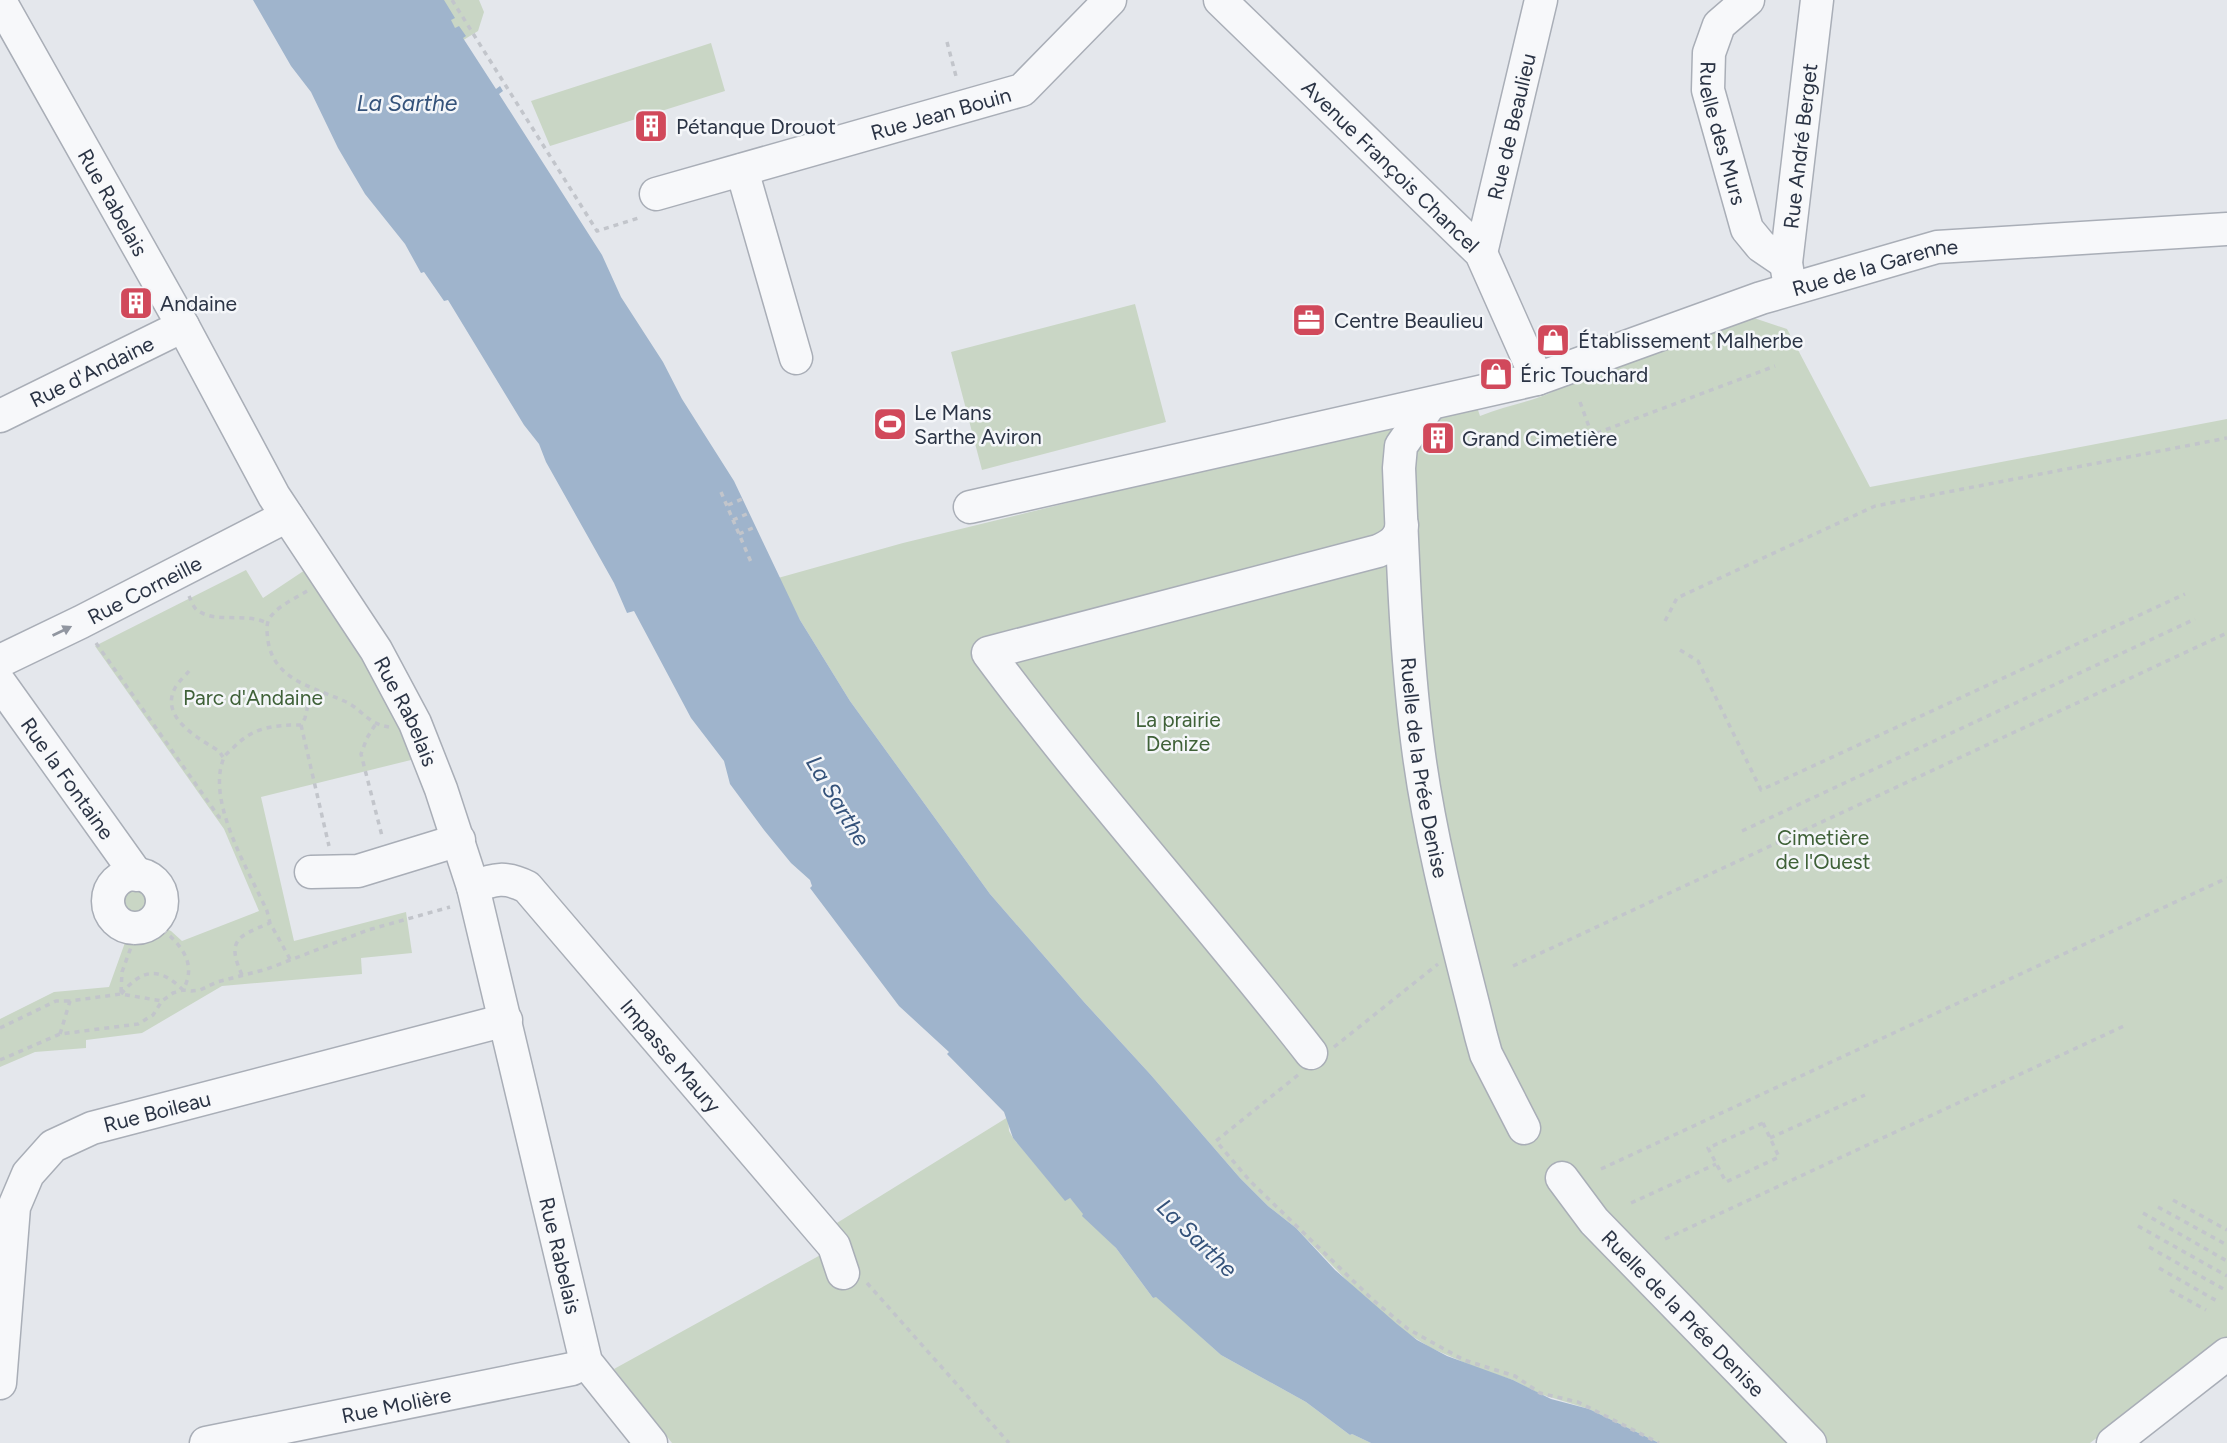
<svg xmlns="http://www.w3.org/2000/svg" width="2227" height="1443" viewBox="0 0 2227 1443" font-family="Figtree,sans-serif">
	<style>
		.green { fill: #c9d6c5 }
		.water { fill: #9fb4cc }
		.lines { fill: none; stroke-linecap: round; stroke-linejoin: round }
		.minor-casing { stroke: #a9aeb7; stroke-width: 35 }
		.path { stroke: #c2c5cb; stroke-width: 3.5; stroke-dasharray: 5 5; stroke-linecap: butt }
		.minor { stroke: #f7f8fa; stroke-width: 32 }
		.oneway { fill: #9196a0 }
		.labels { text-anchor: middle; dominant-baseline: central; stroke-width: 5; stroke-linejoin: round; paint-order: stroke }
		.street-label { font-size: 21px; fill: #2b3445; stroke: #f4f6f9 }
		.poi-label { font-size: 21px; fill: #2b3445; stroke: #f4f6f9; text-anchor: start }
		.park-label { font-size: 21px; fill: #3f6138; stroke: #f4f6f9 }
		.water-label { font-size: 23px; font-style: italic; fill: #34527a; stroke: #f4f6f9 }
	</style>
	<rect width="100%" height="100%" fill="#e4e7ec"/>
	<path class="green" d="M 400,0 L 479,0 L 484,12 L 478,31 L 457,44 Z
		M 711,43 L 725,91 L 550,146 L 531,101 Z
		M 1135,304 L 1166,422 L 982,470 L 951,352 Z
		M 1751,317 L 1787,329 L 1870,487 L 2227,419 L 2227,1340 L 2090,1443 L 1659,1443 L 1589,1409 L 1540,1394 L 1513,1380 L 1479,1369 L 1431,1348 L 1407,1333 L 1359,1293 L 1296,1228 L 1268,1206 L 1240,1178 L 1150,1074 L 1084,1002 L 990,894 L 850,701 L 800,620 L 778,578 L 903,543 L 1407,420 L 1428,423 L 1436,445 L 1445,442 L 1437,414 L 1476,404 L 1480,416 C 1511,403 1544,401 1571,381 Z
		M 246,570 L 263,598 L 305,570 L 371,670 L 415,759 L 261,797 L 294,941 L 406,912 L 412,953 L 361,958 L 362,974 L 222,986 L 142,1033 L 86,1040 L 86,1048 L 35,1052 L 0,1067 L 0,1019 L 54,992 L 109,987 L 127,937 L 158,925 L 171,931 L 182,941 L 259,911 L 224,829 L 95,646 Z
		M121 902a14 14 0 1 1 28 0a14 14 0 1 1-28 0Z
		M 1008,1117 L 1009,1131 L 1013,1138 L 1065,1200 L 1069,1197 L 1116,1248 L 1153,1298 L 1156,1296 L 1221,1355 L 1306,1402 L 1350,1435 L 1352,1434 L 1371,1443 L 672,1443 L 614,1369 L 844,1242 L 832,1226 Z"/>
	<path class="water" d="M 253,0 L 444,0 L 455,18 L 451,20 L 455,28 L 459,26 L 466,36 L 463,38 L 496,89 L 500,86 L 503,91 L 499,94 L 602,255 L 621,297 L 663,362 L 682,399 L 734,481 L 800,620 L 850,701 L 990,894 L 1084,1002 L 1150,1074 L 1240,1178 L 1268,1206 L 1296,1228 L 1335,1270 L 1397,1324 L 1417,1340 L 1447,1356 L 1513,1380 L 1551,1399 L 1589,1409 L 1659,1443 L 1371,1443 L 1352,1434 L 1350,1435 L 1306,1402 L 1221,1355 L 1156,1297 L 1153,1298 L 1116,1248 L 1082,1216 L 1083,1214 L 1070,1198 L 1065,1201 L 1013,1138 L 1004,1112 L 947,1054 L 949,1052 L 899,1006 L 810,888 L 812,886 L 810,880 L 791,863 L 764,830 L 730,784 L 724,761 L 691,718 L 634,611 L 627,613 L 614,583 L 546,462 L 539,444 L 524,425 L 448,300 L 444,301 L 424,272 L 421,273 L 405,244 L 365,194 L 338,148 L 311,92 L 291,66 Z"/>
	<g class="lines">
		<g class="minor-casing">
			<g id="minor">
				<path id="s1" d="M 1220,0 L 1481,253 L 1537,379"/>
				<path id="s2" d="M 1748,0 L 1719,25 L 1709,53 L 1708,90 L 1747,229 L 1761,246 L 1786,263"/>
				<path id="s3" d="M 0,1 L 183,326 L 274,496 L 376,650 L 415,723 L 441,789 L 473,887 L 586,1362 L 651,1443"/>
				<path d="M 742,170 L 796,358"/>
				<path id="s4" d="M 656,194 L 1022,90 L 1110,0"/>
				<path id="s5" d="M 1481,253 L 1541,0"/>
				<path id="s6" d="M 1789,281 L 1786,263 L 1817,0"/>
				<path id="s7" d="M 1430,404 L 1401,446 L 1399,468 C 1403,563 1406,660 1419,755 C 1432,850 1458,943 1481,1036 L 1486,1054 L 1524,1128"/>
				<path id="s8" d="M 0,416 L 183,326"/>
				<path id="s9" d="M 970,507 L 1537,379 L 1761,298 L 1937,247 L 2227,229"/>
				<path id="s10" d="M 0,661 L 81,622 L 287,516"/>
				<path id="s11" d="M 0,683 L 137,875"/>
				<path d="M 311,872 L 358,871 L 459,840"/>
				<circle cx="135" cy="901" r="27"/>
				<path id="s12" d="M 473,887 C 494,879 506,876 527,887 L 834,1246 L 843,1273"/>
				<path d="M 1311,1053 C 1206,918 1090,791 988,653 L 1378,551 C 1392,545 1399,540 1402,525"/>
				<path id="s13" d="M 1562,1178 L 1594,1221 L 1810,1443"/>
				<path id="s14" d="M 0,1383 L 14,1207 L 28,1174 L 53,1146 L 92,1128 L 506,1020"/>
				<path id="s15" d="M 206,1443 L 572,1369 L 586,1362"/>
				<path d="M 2113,1443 L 2227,1354"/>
			</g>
		</g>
		<path class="path" d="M 452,0 L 597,231 L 642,217
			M 947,42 L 957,80
			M 1580,402 L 1592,435 L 1775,366
			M 721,492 L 751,562
			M 728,505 L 742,499
			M 733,520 L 749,513
			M 739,534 L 755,527
			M 307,591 C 296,598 280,605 272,615 C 265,622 267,632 268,641 C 274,680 313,687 344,701 C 363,709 365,723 389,727
			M 189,596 C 191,600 193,607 197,610 C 215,624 246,612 267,623
			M 1665,621 L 1677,598 L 1875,506 L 2227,438
			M 96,643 L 219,817 L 225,818
			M 1680,650 L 1698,661 L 1761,790 L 2185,594
			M 189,671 C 185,676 178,682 175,688 C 159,718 200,739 219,751 L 223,757
			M 301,725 L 329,846
			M 375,725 L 367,738 L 361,754 L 382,836
			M 1742,831 L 2195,619
			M 290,959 L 270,923 L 267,911 C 249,871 207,803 223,760 C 224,755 229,752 233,748 C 253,727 273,725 301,725 L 305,718 L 308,705 L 319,692
			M 1513,966 L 2227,633
			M 242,975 C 226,940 238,936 270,923
			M 121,992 L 122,972 L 138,928
			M 121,994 C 142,969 159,966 183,990 C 200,959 175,940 153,921
			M 0,1028 L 56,1001 L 70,1001
			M 60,1034 L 70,1001 L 121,994 L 162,1001
			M 1334,1047 L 1438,964
			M 0,1060 L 60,1034 L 138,1024 L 153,1015 L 162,1001 L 173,993 L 183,990 L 191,991 L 200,990 L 217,982 L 267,969 L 368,930 L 450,907
			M 1298,1075 L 1216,1141 L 1250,1181 L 1373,1300 L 1408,1329 L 1464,1360 L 1515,1376 L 1540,1393 L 1578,1402 L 1659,1443
			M 1763,1123 L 1779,1157 L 1726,1182 L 1708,1148 Z
			M 1770,1138 L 1865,1095
			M 1601,1169 L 2227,878
			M 2173,1200 L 2227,1230
			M 1631,1203 L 1716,1164
			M 2158,1207 L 2227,1245
			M 2143,1213 L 2227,1261
			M 2138,1226 L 2227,1276
			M 1665,1239 L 2126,1025
			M 2149,1247 L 2227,1291
			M 2159,1268 L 2217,1301
			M 867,1283 L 1009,1443
			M 2170,1290 L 2206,1310"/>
		<use href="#minor" class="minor"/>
	</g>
	<defs><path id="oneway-solid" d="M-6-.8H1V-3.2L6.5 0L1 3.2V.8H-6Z" transform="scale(1.75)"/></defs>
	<use class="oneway" href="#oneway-solid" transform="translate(62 631) rotate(-26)"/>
	<defs>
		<g id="building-square" transform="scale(1.75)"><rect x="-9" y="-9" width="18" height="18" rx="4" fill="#d1495b" stroke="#f4f6f9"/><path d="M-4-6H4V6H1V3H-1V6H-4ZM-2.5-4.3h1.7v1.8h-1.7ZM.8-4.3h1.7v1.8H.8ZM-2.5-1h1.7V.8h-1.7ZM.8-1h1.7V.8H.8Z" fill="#fff"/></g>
		<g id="office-square" transform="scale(1.75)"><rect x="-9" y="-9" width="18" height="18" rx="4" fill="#d1495b" stroke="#f4f6f9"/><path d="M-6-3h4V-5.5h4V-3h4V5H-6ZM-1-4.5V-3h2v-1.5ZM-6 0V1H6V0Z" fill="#fff"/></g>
		<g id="shop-square" transform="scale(1.75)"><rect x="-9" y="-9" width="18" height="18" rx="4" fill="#d1495b" stroke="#f4f6f9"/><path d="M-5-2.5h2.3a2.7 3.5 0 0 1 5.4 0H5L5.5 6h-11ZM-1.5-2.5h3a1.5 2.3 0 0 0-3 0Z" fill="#fff"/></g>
		<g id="stadium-square" transform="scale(1.75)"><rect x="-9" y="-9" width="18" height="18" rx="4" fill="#d1495b" stroke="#f4f6f9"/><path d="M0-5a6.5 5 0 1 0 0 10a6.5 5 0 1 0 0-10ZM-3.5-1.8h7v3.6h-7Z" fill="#fff"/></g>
	</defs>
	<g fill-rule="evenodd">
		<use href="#building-square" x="651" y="126"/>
		<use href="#building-square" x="136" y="303"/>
		<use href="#office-square" x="1309" y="320"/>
		<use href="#shop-square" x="1553" y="340"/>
		<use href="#shop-square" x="1496" y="374"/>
		<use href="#stadium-square" x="890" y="424"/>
		<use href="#building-square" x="1438" y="438"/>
	</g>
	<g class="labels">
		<g class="street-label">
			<text stroke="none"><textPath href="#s4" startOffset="296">Rue Jean Bouin</textPath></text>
			<text stroke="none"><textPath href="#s5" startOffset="130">Rue de Beaulieu</textPath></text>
			<text stroke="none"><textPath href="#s2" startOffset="150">Ruelle des Murs</textPath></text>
			<text stroke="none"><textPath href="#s6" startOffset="136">Rue André Berget</textPath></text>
			<text stroke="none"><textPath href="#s1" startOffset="238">Avenue François Chancel</textPath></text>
			<text stroke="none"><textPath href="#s3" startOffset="231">Rue Rabelais</textPath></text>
			<text stroke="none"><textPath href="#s9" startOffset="938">Rue de la Garenne</textPath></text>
			<text stroke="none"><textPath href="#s8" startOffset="102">Rue d'Andaine</textPath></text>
			<text stroke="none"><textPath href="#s10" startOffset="161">Rue Corneille</textPath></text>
			<text stroke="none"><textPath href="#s3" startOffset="819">Rue Rabelais</textPath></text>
			<text stroke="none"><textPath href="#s7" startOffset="374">Ruelle de la Prée Denise</textPath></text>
			<text stroke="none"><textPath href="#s11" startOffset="117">Rue la Fontaine</textPath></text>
			<text stroke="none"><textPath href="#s12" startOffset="278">Impasse Maury</textPath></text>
			<text stroke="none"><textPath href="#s14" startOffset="360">Rue Boileau</textPath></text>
			<text stroke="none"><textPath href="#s3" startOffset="1386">Rue Rabelais</textPath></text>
			<text stroke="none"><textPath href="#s13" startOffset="182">Ruelle de la Prée Denise</textPath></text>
			<text stroke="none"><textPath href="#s15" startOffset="194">Rue Molière</textPath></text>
		</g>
		<g class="poi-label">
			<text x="676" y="126">Pétanque Drouot</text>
			<text x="160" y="303">Andaine</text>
			<text x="1334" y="320">Centre Beaulieu</text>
			<text x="1578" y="340">Établissement Malherbe</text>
			<text x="1520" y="374">Éric Touchard</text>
			<text x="914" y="412">Le Mans<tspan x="914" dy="24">Sarthe Aviron</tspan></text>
			<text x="1462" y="438">Grand Cimetière</text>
		</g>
		<g class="park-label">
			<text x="253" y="697">Parc d'Andaine</text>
			<text x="1178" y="719">La prairie<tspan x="1178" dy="24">Denize</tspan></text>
			<text x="1823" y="837">Cimetière<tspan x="1823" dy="24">de l'Ouest</tspan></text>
		</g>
		<g class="water-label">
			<text x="407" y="103">La Sarthe</text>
			<text transform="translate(838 801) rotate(59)">La Sarthe</text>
			<text transform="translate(1197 1238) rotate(44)">La Sarthe</text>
		</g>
	</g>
</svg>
